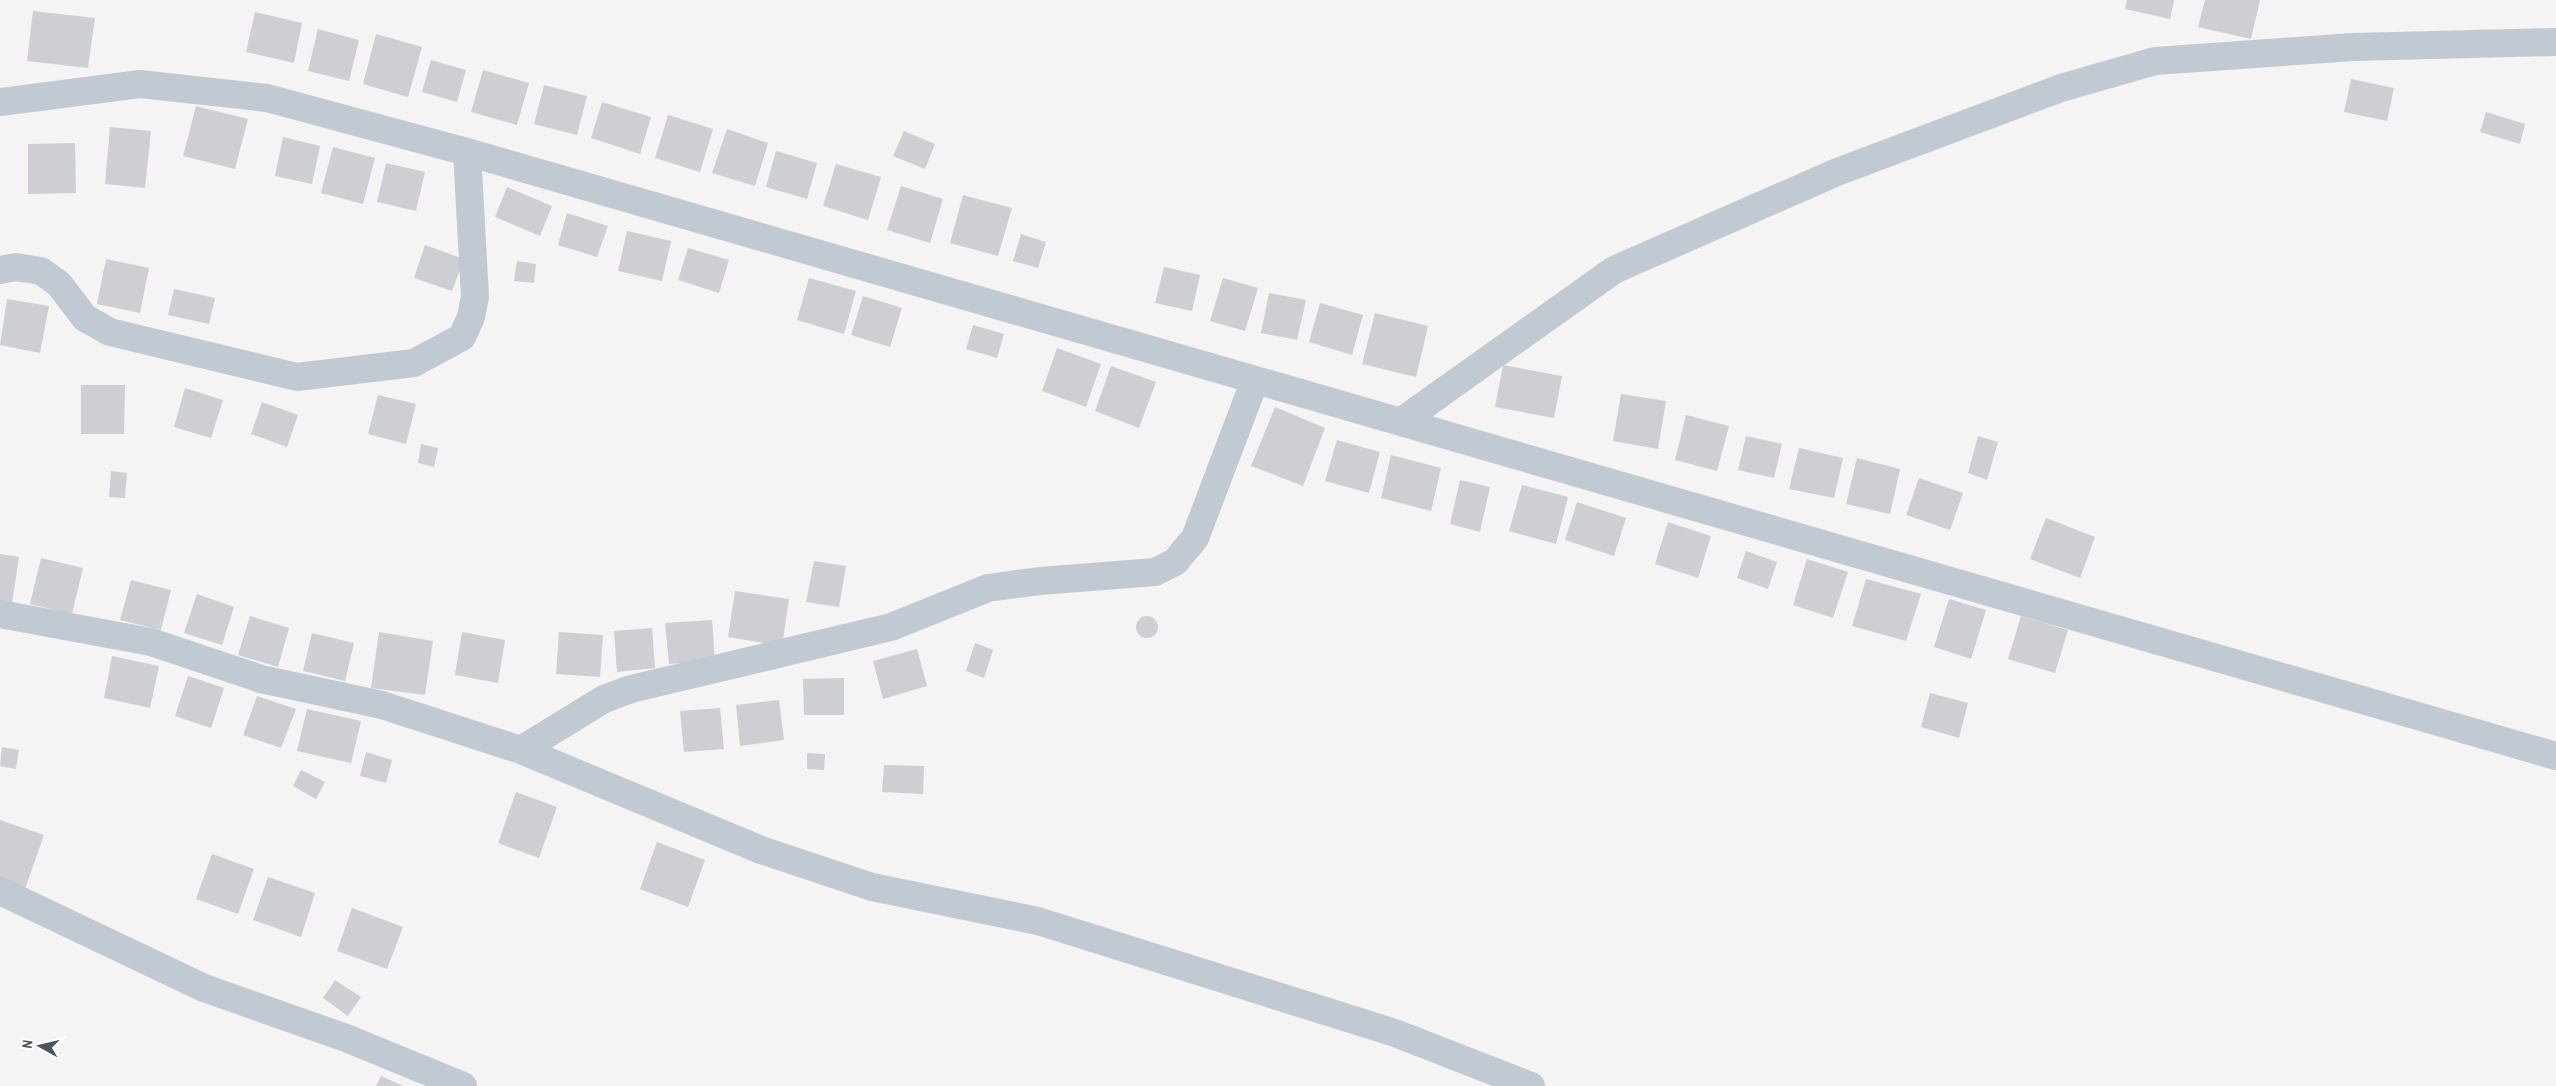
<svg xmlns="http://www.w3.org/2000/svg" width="2556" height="1086" viewBox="0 0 2556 1086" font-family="'Archivo Narrow',sans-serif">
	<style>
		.building { fill: #cdcfd5 }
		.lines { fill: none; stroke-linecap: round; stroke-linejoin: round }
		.minor { stroke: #c1cad2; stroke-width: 28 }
	</style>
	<rect width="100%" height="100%" fill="#f5f3f3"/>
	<path class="building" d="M 2127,0 L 2174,0 L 2170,19 L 2125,9 Z
		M 2205,0 L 2260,0 L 2251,39 L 2198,27 Z
		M 33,11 L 95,18 L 88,68 L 27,61 Z
		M 255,12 L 302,23 L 294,63 L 246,52 Z
		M 318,29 L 359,40 L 349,81 L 308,71 Z
		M 376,34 L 422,47 L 408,97 L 363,84 Z
		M 431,60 L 466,70 L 457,102 L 422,92 Z
		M 483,70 L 529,83 L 517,125 L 471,112 Z
		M 2351,79 L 2394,88 L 2387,121 L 2344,112 Z
		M 544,85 L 587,96 L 577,135 L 534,124 Z
		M 602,102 L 651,117 L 640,154 L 591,138 Z
		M 196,106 L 248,119 L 235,169 L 183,156 Z
		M 2486,112 L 2525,124 L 2520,144 L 2480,132 Z
		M 668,115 L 713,129 L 700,172 L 655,158 Z
		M 110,127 L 151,131 L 145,188 L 105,184 Z
		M 727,129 L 768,143 L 755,186 L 712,173 Z
		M 904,131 L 935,144 L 925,169 L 893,156 Z
		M 283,137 L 320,146 L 312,184 L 275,176 Z
		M 75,143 L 76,193 L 28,194 L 28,144 Z
		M 333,147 L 375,158 L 363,204 L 321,193 Z
		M 776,151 L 817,163 L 807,199 L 766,187 Z
		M 386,163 L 425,172 L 416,211 L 377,202 Z
		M 836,164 L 881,177 L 868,220 L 823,206 Z
		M 901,186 L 943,199 L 930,243 L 887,230 Z
		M 507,187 L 552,206 L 540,236 L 495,217 Z
		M 963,195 L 1012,208 L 998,256 L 950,243 Z
		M 567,213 L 608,226 L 597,257 L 558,245 Z
		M 627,231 L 671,241 L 662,281 L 618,271 Z
		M 1021,234 L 1046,242 L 1038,268 L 1013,261 Z
		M 425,245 L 464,259 L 452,291 L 414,278 Z
		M 688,248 L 729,260 L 719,293 L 678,280 Z
		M 106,259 L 149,268 L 140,313 L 97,304 Z
		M 517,261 L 536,264 L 534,283 L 514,281 Z
		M 1164,267 L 1200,275 L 1192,311 L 1155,303 Z
		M 809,278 L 856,291 L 844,334 L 797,320 Z
		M 1223,278 L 1258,288 L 1245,331 L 1210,321 Z
		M 174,289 L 215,298 L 209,324 L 168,315 Z
		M 1269,293 L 1306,300 L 1297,340 L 1261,333 Z
		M 863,296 L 902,308 L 890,347 L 851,335 Z
		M 7,299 L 49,306 L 40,353 L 0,345 Z
		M 1320,303 L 1363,315 L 1352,355 L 1309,342 Z
		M 1375,313 L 1428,326 L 1416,377 L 1362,364 Z
		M 973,325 L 1004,334 L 997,358 L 966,349 Z
		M 1057,348 L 1101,364 L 1086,407 L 1042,391 Z
		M 1503,365 L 1562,376 L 1554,418 L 1495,407 Z
		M 1111,366 L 1156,382 L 1139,428 L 1095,411 Z
		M 81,385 L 125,385 L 124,434 L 81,434 Z
		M 185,388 L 223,400 L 211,438 L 174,427 Z
		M 1621,394 L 1666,401 L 1658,449 L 1613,441 Z
		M 378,395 L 416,404 L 406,444 L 368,434 Z
		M 262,402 L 298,415 L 287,447 L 251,434 Z
		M 1275,407 L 1325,428 L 1303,486 L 1251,466 Z
		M 1686,415 L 1729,426 L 1717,471 L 1675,460 Z
		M 1746,436 L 1782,444 L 1774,478 L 1738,470 Z
		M 1978,436 L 1998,442 L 1987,480 L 1968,473 Z
		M 1337,440 L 1380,452 L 1369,493 L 1325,481 Z
		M 421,444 L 438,448 L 434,467 L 418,463 Z
		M 1799,448 L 1843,458 L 1834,498 L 1789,489 Z
		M 1391,455 L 1441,468 L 1431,511 L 1381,498 Z
		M 1857,458 L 1900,469 L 1890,514 L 1846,504 Z
		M 111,471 L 127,473 L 125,498 L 109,497 Z
		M 1919,478 L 1963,493 L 1950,530 L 1906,515 Z
		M 1460,480 L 1490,487 L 1480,532 L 1450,524 Z
		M 1522,485 L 1568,497 L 1556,544 L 1509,531 Z
		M 1577,502 L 1626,518 L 1614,556 L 1565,540 Z
		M 2046,518 L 2095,537 L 2080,578 L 2030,559 Z
		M 1668,522 L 1711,536 L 1698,578 L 1655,564 Z
		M 1746,551 L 1777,562 L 1768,589 L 1737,578 Z
		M 0,554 L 19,557 L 12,603 L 0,601 Z
		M 41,558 L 83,568 L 72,614 L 30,604 Z
		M 1807,559 L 1848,572 L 1833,618 L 1793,605 Z
		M 814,561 L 846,566 L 839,607 L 806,602 Z
		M 1866,579 L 1921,594 L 1906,641 L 1852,626 Z
		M 131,580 L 171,590 L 161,630 L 120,620 Z
		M 735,591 L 789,599 L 782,646 L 728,637 Z
		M 197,594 L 234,607 L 222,645 L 184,633 Z
		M 1949,599 L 1986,610 L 1971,659 L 1934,647 Z
		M 250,616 L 289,628 L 278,667 L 238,655 Z
		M 2021,616 L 2068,630 L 2055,673 L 2008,659 Z
		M1136 627a11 11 0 1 1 22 0a11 11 0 1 1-22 0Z
		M 712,620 L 715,661 L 669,664 L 665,623 Z
		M 652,628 L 655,668 L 617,672 L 614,631 Z
		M 379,632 L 433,641 L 425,695 L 371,688 Z
		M 462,632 L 505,640 L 498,683 L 455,675 Z
		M 559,632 L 603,635 L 600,677 L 556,674 Z
		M 312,633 L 354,643 L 345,681 L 303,671 Z
		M 975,643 L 993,650 L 984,678 L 966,671 Z
		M 917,649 L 927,686 L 883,699 L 873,661 Z
		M 112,656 L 159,666 L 150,708 L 104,698 Z
		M 188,676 L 224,688 L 211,728 L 175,716 Z
		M 844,678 L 844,715 L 804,715 L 803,679 Z
		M 1930,693 L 1968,703 L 1959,738 L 1921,727 Z
		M 257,696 L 296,709 L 281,748 L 243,735 Z
		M 779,700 L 784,740 L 740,746 L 736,705 Z
		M 720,708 L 724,749 L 684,752 L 680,711 Z
		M 307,709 L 361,721 L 351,763 L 297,751 Z
		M 2,747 L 19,750 L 16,769 L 0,766 Z
		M 366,752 L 392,760 L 386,783 L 360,776 Z
		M 807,753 L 825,754 L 824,770 L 807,769 Z
		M 884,765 L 924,766 L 923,794 L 882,792 Z
		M 301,770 L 325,782 L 316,799 L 293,786 Z
		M 516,792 L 557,807 L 539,858 L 498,843 Z
		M 0,820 L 44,835 L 25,889 L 0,880 Z
		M 657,842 L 705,860 L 688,907 L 640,889 Z
		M 212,854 L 254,869 L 238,914 L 196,899 Z
		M 268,877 L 315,893 L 301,937 L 253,920 Z
		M 352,908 L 403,927 L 387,969 L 337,951 Z
		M 335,980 L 361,997 L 348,1016 L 323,998 Z
		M 381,1076 L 403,1086 L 376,1086 Z"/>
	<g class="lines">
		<path class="minor" d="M 0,102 L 140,84 L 267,98 L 467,152 L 2556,756
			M 0,270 L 16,267 L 41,271 L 59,284 L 85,318 L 110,332 L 297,377 L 414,363 L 462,337 L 471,317 L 475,297 L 467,152
			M 1402,421 L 1614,270 L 1837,172 L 2061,88 L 2155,61 L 2353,47 L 2556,42
			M 0,614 L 151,642 L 261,679 L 382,705 L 521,750 L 761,850 L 872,887 L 1038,921 L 1395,1033 L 1531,1086
			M 521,750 L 604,699 L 631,689 L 891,627 L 988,588 L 1040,581 L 1155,572 L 1175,562 L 1195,538 L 1255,380
			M 0,891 L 204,988 L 346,1038 L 463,1086"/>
	</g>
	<g transform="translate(40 1046) rotate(278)" stroke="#ffffff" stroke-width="4" paint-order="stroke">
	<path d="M0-4L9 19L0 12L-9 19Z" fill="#4a5661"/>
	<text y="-8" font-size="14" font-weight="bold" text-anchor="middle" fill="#4a5661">N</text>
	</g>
</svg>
